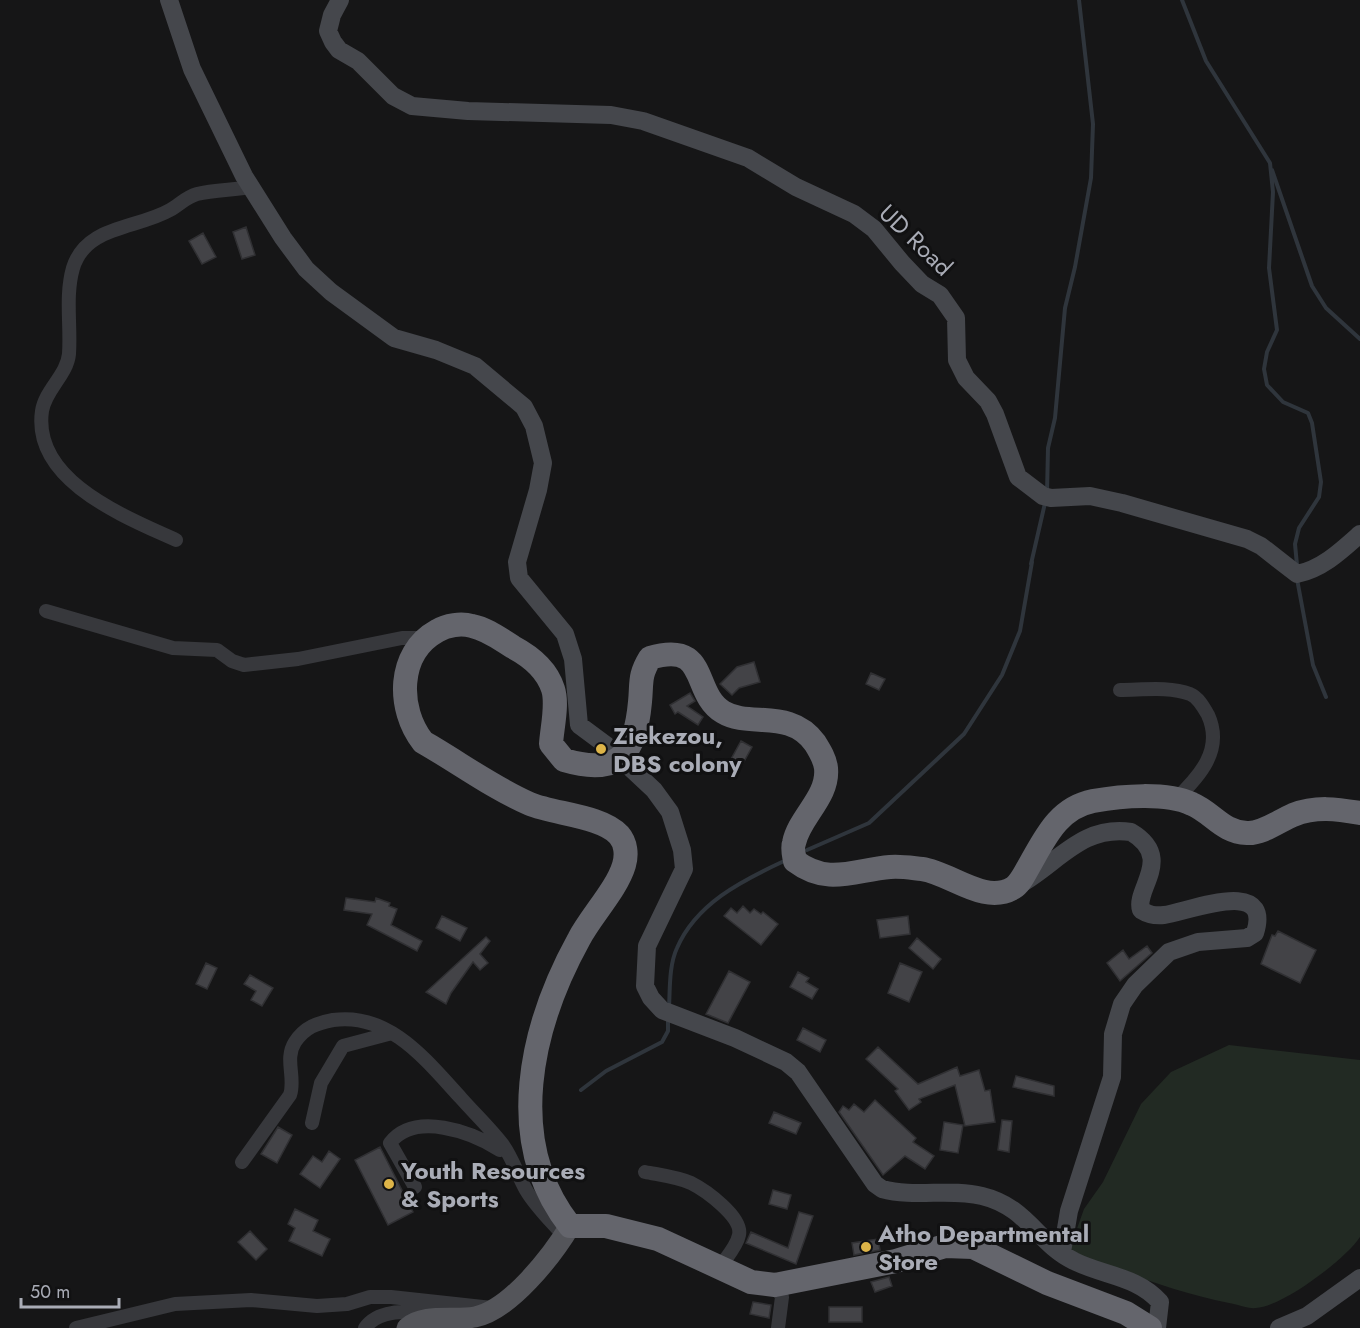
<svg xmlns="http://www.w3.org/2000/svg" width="1360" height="1328" viewBox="0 0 1360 1328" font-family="Jost,sans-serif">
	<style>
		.green { fill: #222a23 }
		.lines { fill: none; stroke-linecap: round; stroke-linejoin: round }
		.stream { stroke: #2f353c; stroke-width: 4 }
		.building { fill: #434347; stroke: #303033; stroke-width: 1.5 }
		.street { stroke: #37383c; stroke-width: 14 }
		.secondary { stroke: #45474c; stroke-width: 18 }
		.primary { stroke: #54555a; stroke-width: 21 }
		.highway { stroke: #64656c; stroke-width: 24 }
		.poi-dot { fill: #ddb448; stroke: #111112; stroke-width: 2 }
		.labels { text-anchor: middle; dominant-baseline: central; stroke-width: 6; stroke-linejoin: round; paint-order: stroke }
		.street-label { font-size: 24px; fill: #a9acb6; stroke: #111112 }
		.poi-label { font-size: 24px; font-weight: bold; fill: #a9acb6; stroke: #111112; text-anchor: start }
	</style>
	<rect width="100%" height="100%" fill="#161617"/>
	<path class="green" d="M 1229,1045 L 1360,1060 L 1360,1237 C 1346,1259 1282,1307 1256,1308 C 1248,1309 1237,1304 1229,1303 C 1174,1292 1121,1271 1069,1251 L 1084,1209 L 1103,1182 L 1141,1104 L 1171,1072 Z"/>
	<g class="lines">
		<path class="stream" d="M 1182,0 L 1206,61 L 1270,163 L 1273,192 L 1269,268 L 1277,330 L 1267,352 L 1264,369 L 1267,385 L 1283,402 L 1308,413 L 1312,423 L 1321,482 L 1319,497 L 1299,528 L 1295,544 L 1297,565
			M 1272,170 L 1312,286 L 1326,308 L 1360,339
			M 1047,493 L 1048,448 L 1055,418 L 1065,308 L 1075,267 L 1091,178 L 1093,124 L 1079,0
			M 1031,564 L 1045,503
			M 1297,579 L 1313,665 L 1326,697
			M 807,850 L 869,823 L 964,734 L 1002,675 L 1020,631 L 1032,562
			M 669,1008 C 670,989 669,965 677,948 C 696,904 741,881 782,862
			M 581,1090 L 606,1071 L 662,1042 L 668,1031 L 668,1018"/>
	</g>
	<path class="building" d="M 246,227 L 255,255 L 242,259 L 233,232 Z
		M 203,233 L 216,257 L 202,264 L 189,241 Z
		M 754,662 L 760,682 L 739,688 L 732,695 L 720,684 L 737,667 Z
		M 871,673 L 885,679 L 879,690 L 866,684 Z
		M 690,693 L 695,701 L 687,706 L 703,717 L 698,725 L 678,712 L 675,714 L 670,705 Z
		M 741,741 L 752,747 L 741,767 L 730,761 Z
		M 346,898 L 375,902 L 376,898 L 390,903 L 389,906 L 397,909 L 391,925 L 422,941 L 417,951 L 367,925 L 372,914 L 344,910 Z
		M 743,906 L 750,913 L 754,909 L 761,914 L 763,912 L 778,924 L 761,945 L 724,916 L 731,908 L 737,913 Z
		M 442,916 L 467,928 L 460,941 L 436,928 Z
		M 908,916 L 910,934 L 880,938 L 877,920 Z
		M 1278,931 L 1316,950 L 1300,983 L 1261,964 L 1272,935 L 1275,936 Z
		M 486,937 L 490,941 L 480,954 L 488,963 L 480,970 L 473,962 L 451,993 L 446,1004 L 426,992 Z
		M 917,938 L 941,959 L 933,969 L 909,948 Z
		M 1147,946 L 1152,953 L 1120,981 L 1107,963 L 1123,950 L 1129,959 Z
		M 206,963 L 217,968 L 207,989 L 196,984 Z
		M 900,963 L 922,972 L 909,1002 L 888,993 Z
		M 729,971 L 750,982 L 728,1023 L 706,1014 Z
		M 798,972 L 809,978 L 806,982 L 818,989 L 812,999 L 790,987 Z
		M 250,975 L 273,988 L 262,1006 L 251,1000 L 256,991 L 244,984 Z
		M 803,1028 L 826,1040 L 820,1052 L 797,1040 Z
		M 878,1047 L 918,1084 L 957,1067 L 960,1076 L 979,1070 L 985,1091 L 990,1090 L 995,1122 L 965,1126 L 955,1085 L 919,1099 L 921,1102 L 909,1110 L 895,1091 L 898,1089 L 866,1059 Z
		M 1016,1076 L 1054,1086 L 1054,1096 L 1013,1087 Z
		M 875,1100 L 916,1138 L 913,1142 L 934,1156 L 925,1169 L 905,1156 L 883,1175 L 839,1112 L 843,1106 L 849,1110 L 854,1104 L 864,1112 Z
		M 774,1112 L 801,1123 L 796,1134 L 769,1123 Z
		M 1002,1120 L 1012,1121 L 1009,1152 L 998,1150 Z
		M 944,1122 L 963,1125 L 958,1153 L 940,1150 Z
		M 278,1127 L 292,1135 L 277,1163 L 261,1154 Z
		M 380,1147 L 413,1212 L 388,1225 L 355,1160 Z
		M 329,1151 L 340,1159 L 320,1188 L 300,1174 L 313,1156 L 322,1162 Z
		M 773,1190 L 791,1195 L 787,1209 L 769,1204 Z
		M 295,1209 L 318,1220 L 313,1231 L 330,1239 L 322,1256 L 289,1241 L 295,1228 L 288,1224 Z
		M 799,1212 L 813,1216 L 796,1264 L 746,1243 L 751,1232 L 788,1248 Z
		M 250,1231 L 267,1249 L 256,1260 L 238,1242 Z
		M 878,1239 L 880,1250 L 854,1255 L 852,1243 Z
		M 889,1277 L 892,1286 L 875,1292 L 871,1282 Z
		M 753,1302 L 771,1305 L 769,1318 L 750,1314 Z
		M 829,1307 L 862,1307 L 862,1322 L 829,1322 Z"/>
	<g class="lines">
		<path class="street" d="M 176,540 C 126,517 32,481 42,411 C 45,390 67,375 69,354 C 71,325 65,296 73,268 C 86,225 137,229 170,210 C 179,205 186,197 197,194 C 214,190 233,190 251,187
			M 46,611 L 173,648 L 217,650 L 232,661 L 244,665 L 298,659 L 402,638 L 425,638
			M 1120,690 C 1142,690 1169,686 1190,694 C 1198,697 1204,708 1208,715 C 1224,750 1199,777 1175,800
			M 312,1123 L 321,1083 L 343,1046 L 392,1033
			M 242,1162 L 290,1095 C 296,1078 284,1059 295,1042 C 305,1027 317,1023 333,1020 C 389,1012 426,1060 460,1097 C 474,1113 491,1129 503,1145 C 513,1159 518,1176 526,1190 C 536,1207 551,1221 564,1236
			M 645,1172 C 660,1175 677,1177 691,1183 C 705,1190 743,1217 739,1235 C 737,1246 726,1258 720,1267
			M 415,1187 L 390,1143 C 415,1111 472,1132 500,1150
			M 775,1285 L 782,1297 L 778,1328
			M 76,1328 L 175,1304 L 251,1300 L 317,1306 L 347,1304 L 370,1297 L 391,1297 L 492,1308
			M 365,1328 C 379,1308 409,1312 432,1313"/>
		<path class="secondary" d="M 169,0 L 192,69 L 244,176 L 283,238 L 306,269 L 331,292 L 394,338 L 436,350 L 475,366 L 524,407 L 534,426 L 543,463 L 538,490 L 517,562 L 519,578 L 565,634 L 573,659 L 579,725 L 606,745 L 654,790 L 670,812 L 682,850 L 684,869 L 647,946 L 645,986 L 651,998 L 662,1010 L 735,1038 L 786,1062 L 798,1072 L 875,1184 L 882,1189 C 914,1198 950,1188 982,1196 C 1028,1207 1038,1244 1074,1261 C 1104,1276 1137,1276 1160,1302 L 1157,1328
			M 340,0 L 332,15 L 328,31 L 333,42 L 339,50 L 358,61 L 393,96 L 412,106 L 468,111 L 611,115 L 643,121 L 748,158 L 796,187 L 854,214 L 874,229 L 902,263 L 922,284 L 940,295 L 956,318 L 957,360 L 966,378 L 988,401 L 995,414 L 1018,477 L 1043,496 L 1051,498 L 1090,496 L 1122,503 L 1247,539 L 1261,546 L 1297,574 C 1322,569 1341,551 1360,534
			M 1024,882 C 1060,860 1084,825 1131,832 C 1175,858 1134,889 1141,910 C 1149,915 1155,916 1164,915 C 1188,912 1273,876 1255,933 L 1247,938 L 1198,942 L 1169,952 L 1135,985 L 1122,1004 L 1113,1034 L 1112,1077 L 1069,1211 L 1062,1252
			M 1279,1328 L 1307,1316 L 1360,1278"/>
		<path class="primary" d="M 407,1328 C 424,1313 454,1321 475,1317 C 510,1310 552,1256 570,1226"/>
		<path class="highway" d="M 1150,1328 L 1126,1313 L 1047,1283 L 973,1247 L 945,1246 L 896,1261 L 775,1285 L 751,1282 L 658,1239 L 606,1226 L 570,1226 C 503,1141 531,1026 579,939 C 591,916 617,889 624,865 C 627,855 626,843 619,835 C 602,816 554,814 530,804 C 493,788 458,762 423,742 C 397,709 397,653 437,631 C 447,625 461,623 472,626 C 487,629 500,639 513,647 C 530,656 547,670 553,689 C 558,704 552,728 551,744 L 564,760 C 618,776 635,756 640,702 C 642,682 639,676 650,658 C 710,640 691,693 723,712 C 749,728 790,708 815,743 C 820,751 825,759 826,768 C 829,797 799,817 794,843 C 792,848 794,855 795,861 C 828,886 854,870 890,867 C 901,866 912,868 922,869 C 951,873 984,905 1013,888 C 1020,884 1025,873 1029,866 C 1045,838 1058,808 1093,801 C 1121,796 1166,792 1192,804 C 1213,813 1222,832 1247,833 C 1262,834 1279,821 1293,815 C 1316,806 1337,809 1360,813"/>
	</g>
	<g class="poi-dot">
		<circle cx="601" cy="749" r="6"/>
		<circle cx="389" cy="1184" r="6"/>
		<circle cx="866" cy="1247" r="6"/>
	</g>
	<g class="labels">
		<g class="street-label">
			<text transform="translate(916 240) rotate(44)">UD Road</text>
		</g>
		<g class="poi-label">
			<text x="613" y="735">Ziekezou,<tspan x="613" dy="28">DBS colony</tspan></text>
			<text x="401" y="1170">Youth Resources<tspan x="401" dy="28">&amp; Sports</tspan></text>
			<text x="878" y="1233">Atho Departmental<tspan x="878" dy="28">Store</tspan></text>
		</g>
	</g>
	<path d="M21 1298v9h98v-9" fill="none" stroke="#a9acb6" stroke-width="3"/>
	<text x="30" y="1298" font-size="18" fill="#a9acb6" stroke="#111112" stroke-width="4.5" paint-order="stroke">50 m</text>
</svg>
